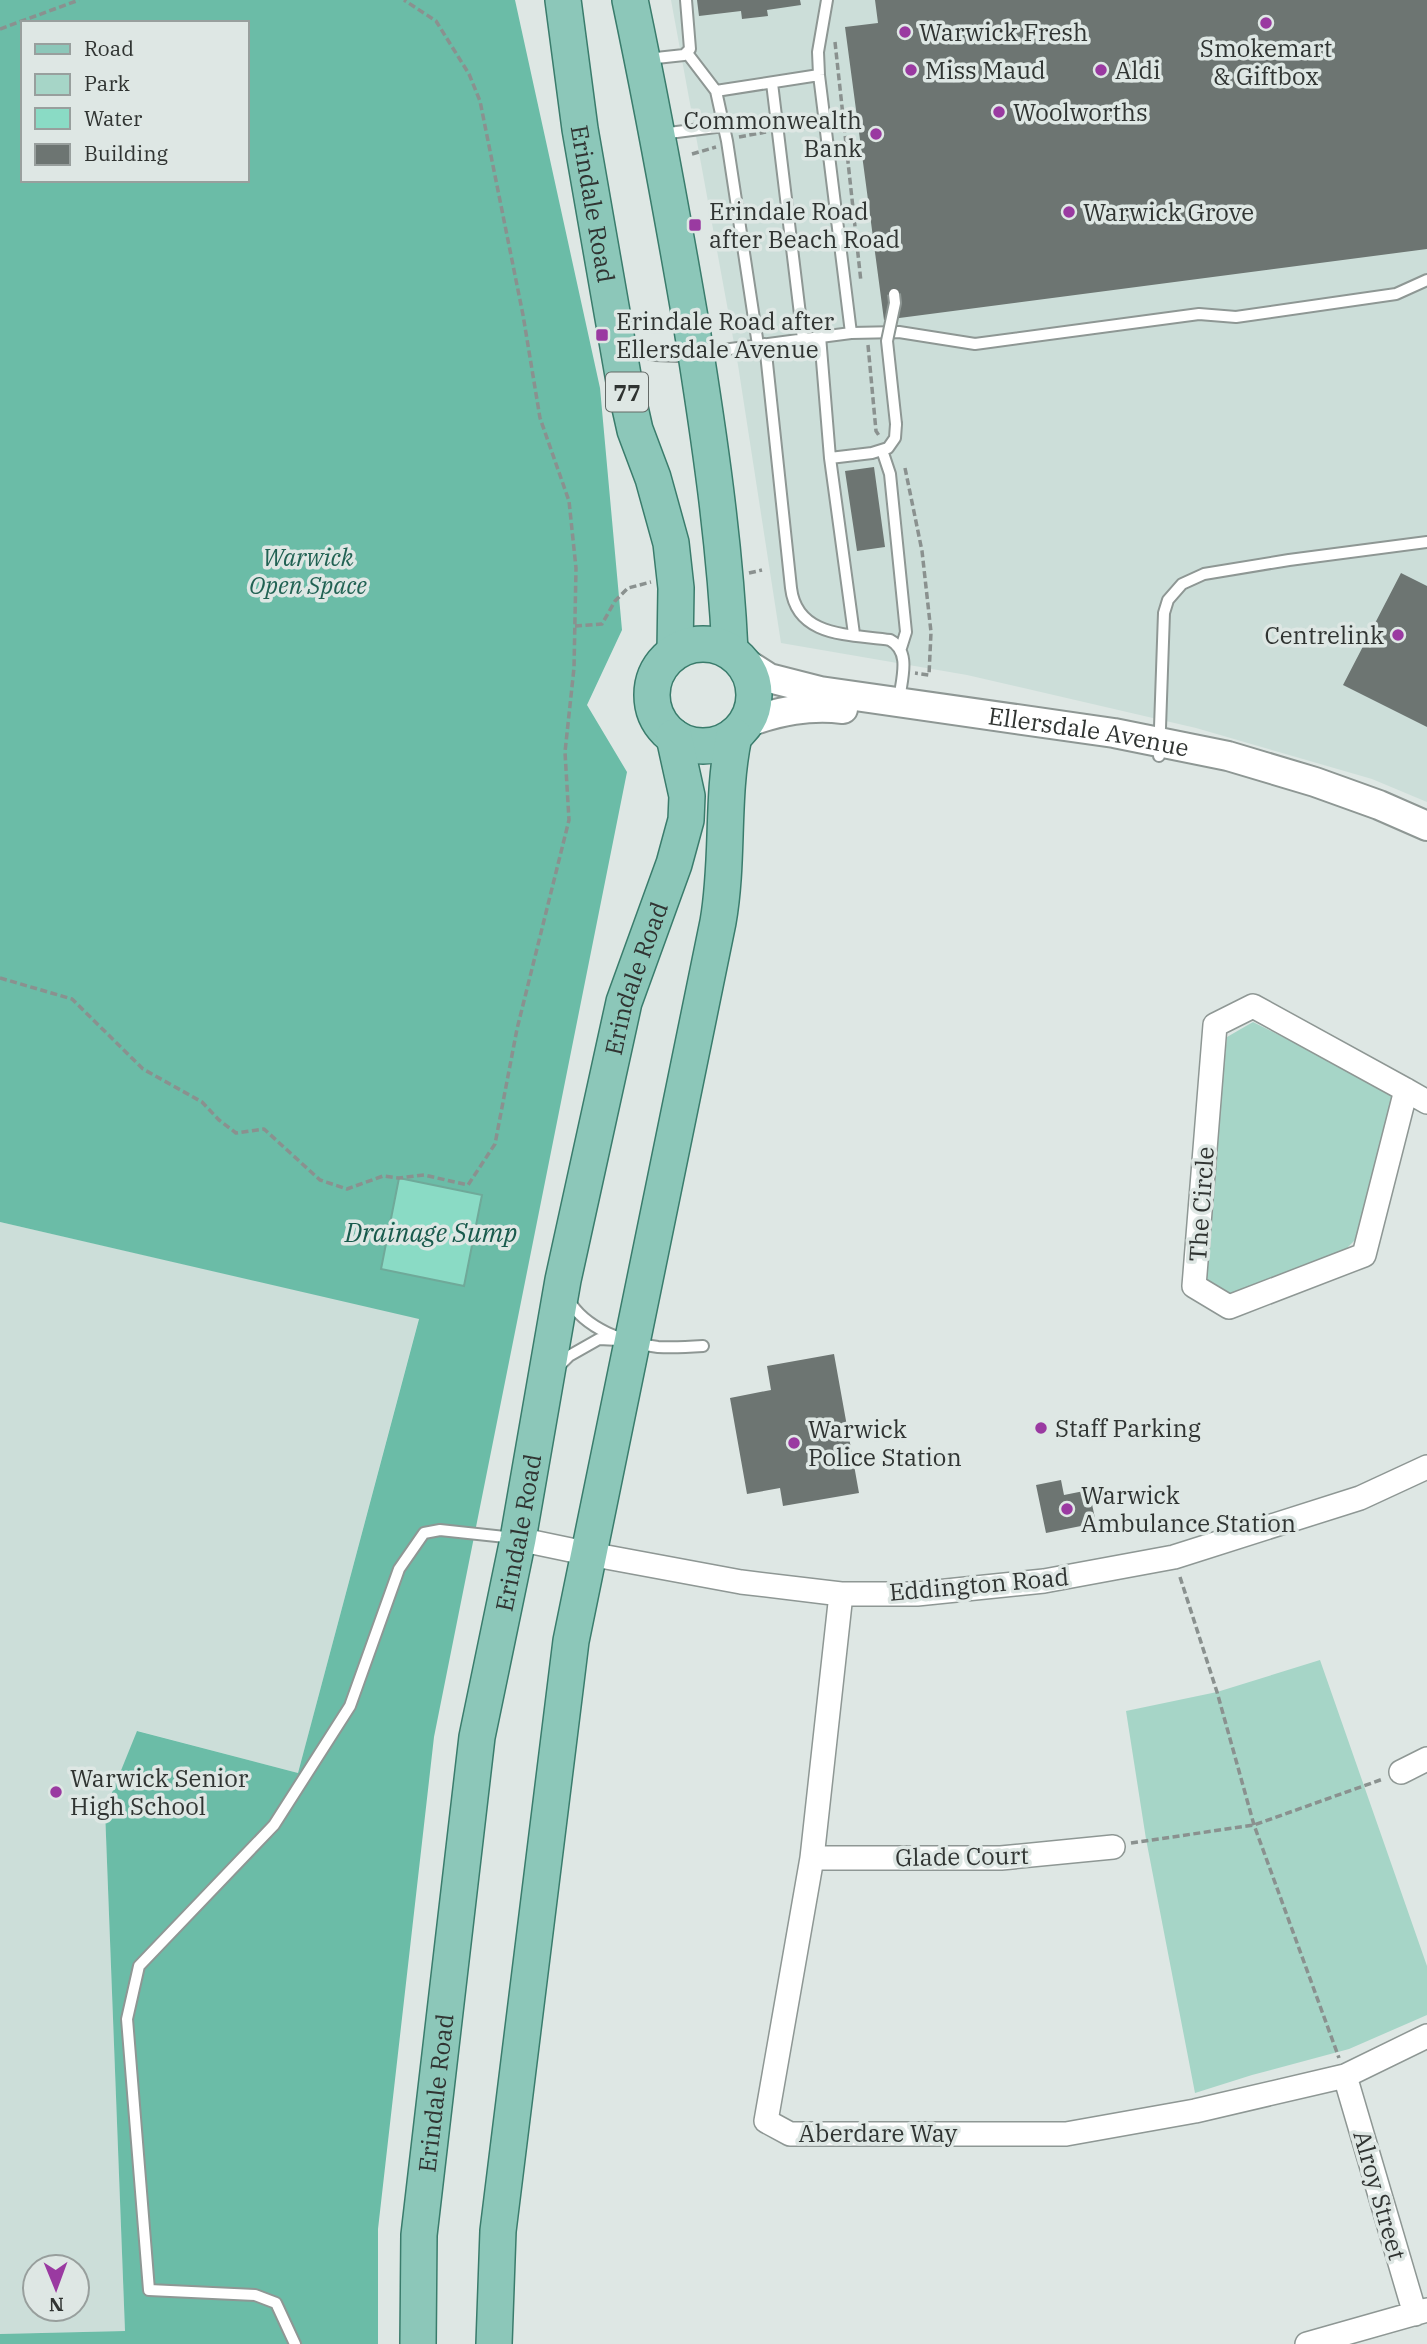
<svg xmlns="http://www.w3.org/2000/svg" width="1427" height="2344" viewBox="0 0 1427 2344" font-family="'IBM Plex Serif',serif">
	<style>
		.built { fill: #ccded9; fill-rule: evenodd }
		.green { fill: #a6d5c7 }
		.forest { fill: #6bbca7; fill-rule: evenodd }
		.water { fill: #8adbc5; stroke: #6fa999; stroke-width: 2 }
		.building { fill: #6d7572 }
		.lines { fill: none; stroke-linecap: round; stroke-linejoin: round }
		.service-casing { stroke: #8e9794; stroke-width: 14 }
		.minor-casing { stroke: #8e9794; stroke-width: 26 }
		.tertiary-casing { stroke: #8e9794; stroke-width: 32 }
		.primary-casing { stroke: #3a7c6c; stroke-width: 38 }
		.path { stroke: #8a918f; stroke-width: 3.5; stroke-dasharray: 7 3.5; stroke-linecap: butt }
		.service { stroke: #fff; stroke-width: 10 }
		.minor { stroke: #fff; stroke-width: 23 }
		.tertiary { stroke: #fff; stroke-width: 28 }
		.primary { stroke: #8cc7b9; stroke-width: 35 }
		.service-bridge-casing { stroke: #8e9794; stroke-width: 14; stroke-linecap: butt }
		.service-bridge { stroke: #fff; stroke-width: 10 }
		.poi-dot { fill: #9a3aa1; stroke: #dee7e4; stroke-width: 2.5 }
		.labels { text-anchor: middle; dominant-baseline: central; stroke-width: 7; stroke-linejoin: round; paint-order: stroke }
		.shield { fill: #dee7e4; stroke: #646a67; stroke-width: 2 }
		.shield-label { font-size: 23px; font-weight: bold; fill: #303432 }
		.poi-label { font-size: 24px; fill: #303432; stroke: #dee7e4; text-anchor: start }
		.street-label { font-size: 24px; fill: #303432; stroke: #dee7e4 }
		.park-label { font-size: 24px; font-style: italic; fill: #216253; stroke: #dee7e4 }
		.water-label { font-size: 26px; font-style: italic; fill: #185a4c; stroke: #dee7e4 }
	</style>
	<rect width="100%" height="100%" fill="#dee7e4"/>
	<path class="built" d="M 671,0 L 1427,0 L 1427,802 L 1372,779 L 1196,728 L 967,675 L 781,643 L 738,365 Z
		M 0,1222 L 419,1318 L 298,1773 L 138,1731 L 105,1810 L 125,2331 L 0,2334 ZM 35,2267 L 77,2267 L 77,2309 L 35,2309 Z"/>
	<path class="green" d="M 1253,1022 L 1394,1093 L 1355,1240 L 1344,1251 L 1231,1294 L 1210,1289 L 1200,1279 L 1227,1037 Z
		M 1320,1660 L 1427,1966 L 1427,2015 L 1349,2049 L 1252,2075 L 1195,2093 L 1146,1839 L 1126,1711 L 1217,1692 Z"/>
	<path class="forest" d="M 0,0 L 515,0 L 600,388 L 622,630 L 587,705 L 627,772 L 434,1737 L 378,2229 L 378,2344 L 0,2344 L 0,2334 L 125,2331 L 105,1810 L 137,1731 L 298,1773 L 419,1319 L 0,1222 ZM 23,23 L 247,23 L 247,180 L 23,180 Z"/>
	<path class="water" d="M 399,1178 L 482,1195 L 464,1286 L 381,1269 Z"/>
	<path class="building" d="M 697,0 L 800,0 L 801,5 L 767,10 L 768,16 L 742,19 L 741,11 L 699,16 Z
		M 875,0 L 1427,0 L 1427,249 L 884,320 L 845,27 L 878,23 Z
		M 874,467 L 885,547 L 857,551 L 845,471 Z
		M 1401,573 L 1427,586 L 1427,727 L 1343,685 Z
		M 834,1354 L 859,1493 L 783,1506 L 780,1488 L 747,1494 L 730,1398 L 771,1390 L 767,1366 Z
		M 1061,1480 L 1064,1495 L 1089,1490 L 1096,1523 L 1046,1533 L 1036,1485 Z"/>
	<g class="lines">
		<g class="service-casing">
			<path id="service" d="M 687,53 L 716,91 L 727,141 L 758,345
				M 647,59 L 684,55 L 690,49 L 686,0
				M 772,83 L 803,339
				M 716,91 L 819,75
				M 661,134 L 724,126
				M 851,333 L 899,332 L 975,344 L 1199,314 L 1236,317 L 1396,294 L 1427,280
				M 820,336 L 830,458 L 854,634
				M 765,344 L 791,588 C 797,638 850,634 890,640 C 912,652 901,680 899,701
				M 624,348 L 655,355 L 677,356 L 851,333 L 819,75 L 818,52 L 827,0
				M 882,450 L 890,474 L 906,632 L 901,648
				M 830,458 L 872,453 L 888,448 L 895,438 L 896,424
				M 1159,756 L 1164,613 L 1168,600 L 1182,584 L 1204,574 L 1289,560 L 1427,542
				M 568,1299 C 585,1329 625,1343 658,1347 C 673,1348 689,1347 703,1346
				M 559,1366 L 569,1356 L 599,1339 L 619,1340
				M 295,2344 L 276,2303 L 255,2295 L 149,2290 L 127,2019 L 139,1966 L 274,1825 L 350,1706 L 399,1569 L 424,1533 L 440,1530 L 515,1538"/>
		</g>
		<g class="minor-casing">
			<path id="minor" d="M 1406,1090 L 1364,1255 L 1229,1307 L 1194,1286 L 1215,1025 L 1253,1006 L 1406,1090 L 1427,1102
				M 518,1539 L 590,1554 L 741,1582 L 841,1594 L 917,1594 L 1044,1581 L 1174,1557 L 1360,1498 L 1427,1467
				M 841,1594 L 812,1858 L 766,2121 L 790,2134 L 1066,2134 L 1195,2111 L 1345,2076 L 1427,2036
				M 1401,1772 L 1427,1759
				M 812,1858 L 1001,1858 L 1113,1847
				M 1345,2076 L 1415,2314
				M 1307,2344 L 1427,2310"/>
		</g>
		<g class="tertiary-casing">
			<g id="tertiary">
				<path id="s1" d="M 744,662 L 769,678 L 820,691 L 1114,733 L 1228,756 L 1315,782 L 1379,805 L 1427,826"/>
				<path d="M 746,723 C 779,711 809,705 843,709"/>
			</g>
		</g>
		<g class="primary-casing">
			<g id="primary">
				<path id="s2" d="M 563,0 L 580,129 L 624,381 L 635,430 L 653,478 L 671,543 L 676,588 L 675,651"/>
				<path d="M 630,0 C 653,109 673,219 692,329 C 709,435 725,543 730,651"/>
				<circle cx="703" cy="695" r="51"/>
				<path id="s3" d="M 418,2344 L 419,2235 L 477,1737 L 518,1539 L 563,1280 L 624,1002 L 674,864 L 686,820 L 687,796 L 674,737"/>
				<path d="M 494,2344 L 498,2231 L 571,1641 L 718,922 C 729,860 721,797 734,736"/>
			</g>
		</g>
		<path class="path" d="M 0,29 L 79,0
			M 835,42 L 861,282
			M 842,121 L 858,119
			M 791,129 L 811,127
			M 739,137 L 766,132
			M 692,154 L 716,147
			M 868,345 L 876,431 L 880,437
			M 905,468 L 922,551 L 931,632 L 929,675 L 915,673
			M 749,573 L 762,570
			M 575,626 L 602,624 L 615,601 L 628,588 L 651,582
			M 0,978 L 72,999 L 143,1069 L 202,1102 L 219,1120 L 236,1133 L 264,1129 L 320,1180 L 347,1189 L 383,1176 L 399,1178 L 424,1175 L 468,1185 L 495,1144 L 517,1029 L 569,820 L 565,752 L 574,668 L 576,568 L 569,501 L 540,418 L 523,315 L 480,101 L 469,74 L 436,21 L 404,0
			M 1180,1577 L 1217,1692 L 1254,1825 L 1339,2058
			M 1131,1843 L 1254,1825 L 1383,1779"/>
		<use href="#service" class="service"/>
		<use href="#minor" class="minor"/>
		<use href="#tertiary" class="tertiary"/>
		<use href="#primary" class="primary"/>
		<g class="service-bridge-casing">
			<path id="service-bridge" d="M 894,294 L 895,303 L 887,341 L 896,424"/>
		</g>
		<use href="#service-bridge" class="service-bridge"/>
	</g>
	<g class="poi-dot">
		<circle cx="1266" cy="23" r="7"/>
		<circle cx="905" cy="32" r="7"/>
		<circle cx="911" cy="70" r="7"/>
		<circle cx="1101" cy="70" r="7"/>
		<circle cx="999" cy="112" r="7"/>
		<circle cx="876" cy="134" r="7"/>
		<circle cx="1069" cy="212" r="7"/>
		<rect x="688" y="218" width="14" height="14" rx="3.5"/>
		<rect x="595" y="328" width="14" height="14" rx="3.5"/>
		<circle cx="1398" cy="635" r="7"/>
		<circle cx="1041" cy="1428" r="7"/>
		<circle cx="794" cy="1443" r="7"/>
		<circle cx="1067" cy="1509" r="7"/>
		<circle cx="56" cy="1792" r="7"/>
	</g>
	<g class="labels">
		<rect class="shield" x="606" y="372.5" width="42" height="39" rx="5"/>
		<g class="shield-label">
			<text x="627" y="392">77</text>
		</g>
		<g class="poi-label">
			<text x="919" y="32">Warwick Fresh</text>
			<text x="1266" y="48" text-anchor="middle">Smokemart<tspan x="1266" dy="28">&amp; Giftbox</tspan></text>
			<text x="925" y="70">Miss Maud</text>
			<text x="1115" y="70">Aldi</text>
			<text x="1013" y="112">Woolworths</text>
			<text x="862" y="120" text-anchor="end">Commonwealth<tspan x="862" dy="28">Bank</tspan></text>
			<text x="709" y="211">Erindale Road<tspan x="709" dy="28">after Beach Road</tspan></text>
			<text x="1083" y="212">Warwick Grove</text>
			<text x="616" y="321">Erindale Road after<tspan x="616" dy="28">Ellersdale Avenue</tspan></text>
			<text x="1384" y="635" text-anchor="end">Centrelink</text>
			<text x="1055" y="1428">Staff Parking</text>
			<text x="808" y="1429">Warwick<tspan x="808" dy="28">Police Station</tspan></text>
			<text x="1081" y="1495">Warwick<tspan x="1081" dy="28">Ambulance Station</tspan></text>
			<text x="70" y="1778">Warwick Senior<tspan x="70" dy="28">High School</tspan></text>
		</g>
		<g class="street-label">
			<text stroke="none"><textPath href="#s2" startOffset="206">Erindale Road</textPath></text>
			<text stroke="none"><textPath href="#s1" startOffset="354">Ellersdale Avenue</textPath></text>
			<text stroke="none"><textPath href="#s3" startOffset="1386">Erindale Road</textPath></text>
			<text transform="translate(1201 1204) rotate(-86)">The Circle</text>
			<text stroke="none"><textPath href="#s3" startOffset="819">Erindale Road</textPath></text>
			<text transform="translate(979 1584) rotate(-5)">Eddington Road</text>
			<text transform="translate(962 1856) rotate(-1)">Glade Court</text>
			<text stroke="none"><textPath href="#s3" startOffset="252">Erindale Road</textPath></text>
			<text x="878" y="2133">Aberdare Way</text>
			<text transform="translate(1380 2195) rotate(74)">Alroy Street</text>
		</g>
		<g class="park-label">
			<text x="308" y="557">Warwick<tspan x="308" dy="28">Open Space</tspan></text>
		</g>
		<g class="water-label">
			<text x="431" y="1232">Drainage Sump</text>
		</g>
	</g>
	<rect x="21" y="21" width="228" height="161" fill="#dee7e4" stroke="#989f9d" stroke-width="2"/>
	<rect x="35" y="44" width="35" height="10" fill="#8cc7b9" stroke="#989f9d" stroke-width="2"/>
	<text x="84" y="56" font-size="21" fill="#303432">Road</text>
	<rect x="35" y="74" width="35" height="21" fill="#a6d5c7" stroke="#989f9d" stroke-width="2"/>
	<text x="84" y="91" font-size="21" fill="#303432">Park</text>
	<rect x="35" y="108" width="35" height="21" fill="#8adbc5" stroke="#989f9d" stroke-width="2"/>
	<text x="84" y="126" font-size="21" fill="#303432">Water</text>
	<rect x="35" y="144" width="35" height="21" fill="#6d7572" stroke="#989f9d" stroke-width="2"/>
	<text x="84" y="161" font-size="21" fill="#303432">Building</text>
	<g transform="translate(56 2288) rotate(179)"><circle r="33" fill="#dee7e4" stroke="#989f9d" stroke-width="2"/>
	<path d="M0-5L12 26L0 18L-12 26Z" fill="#9a3aa1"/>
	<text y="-10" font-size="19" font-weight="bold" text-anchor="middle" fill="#303432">N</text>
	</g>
</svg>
